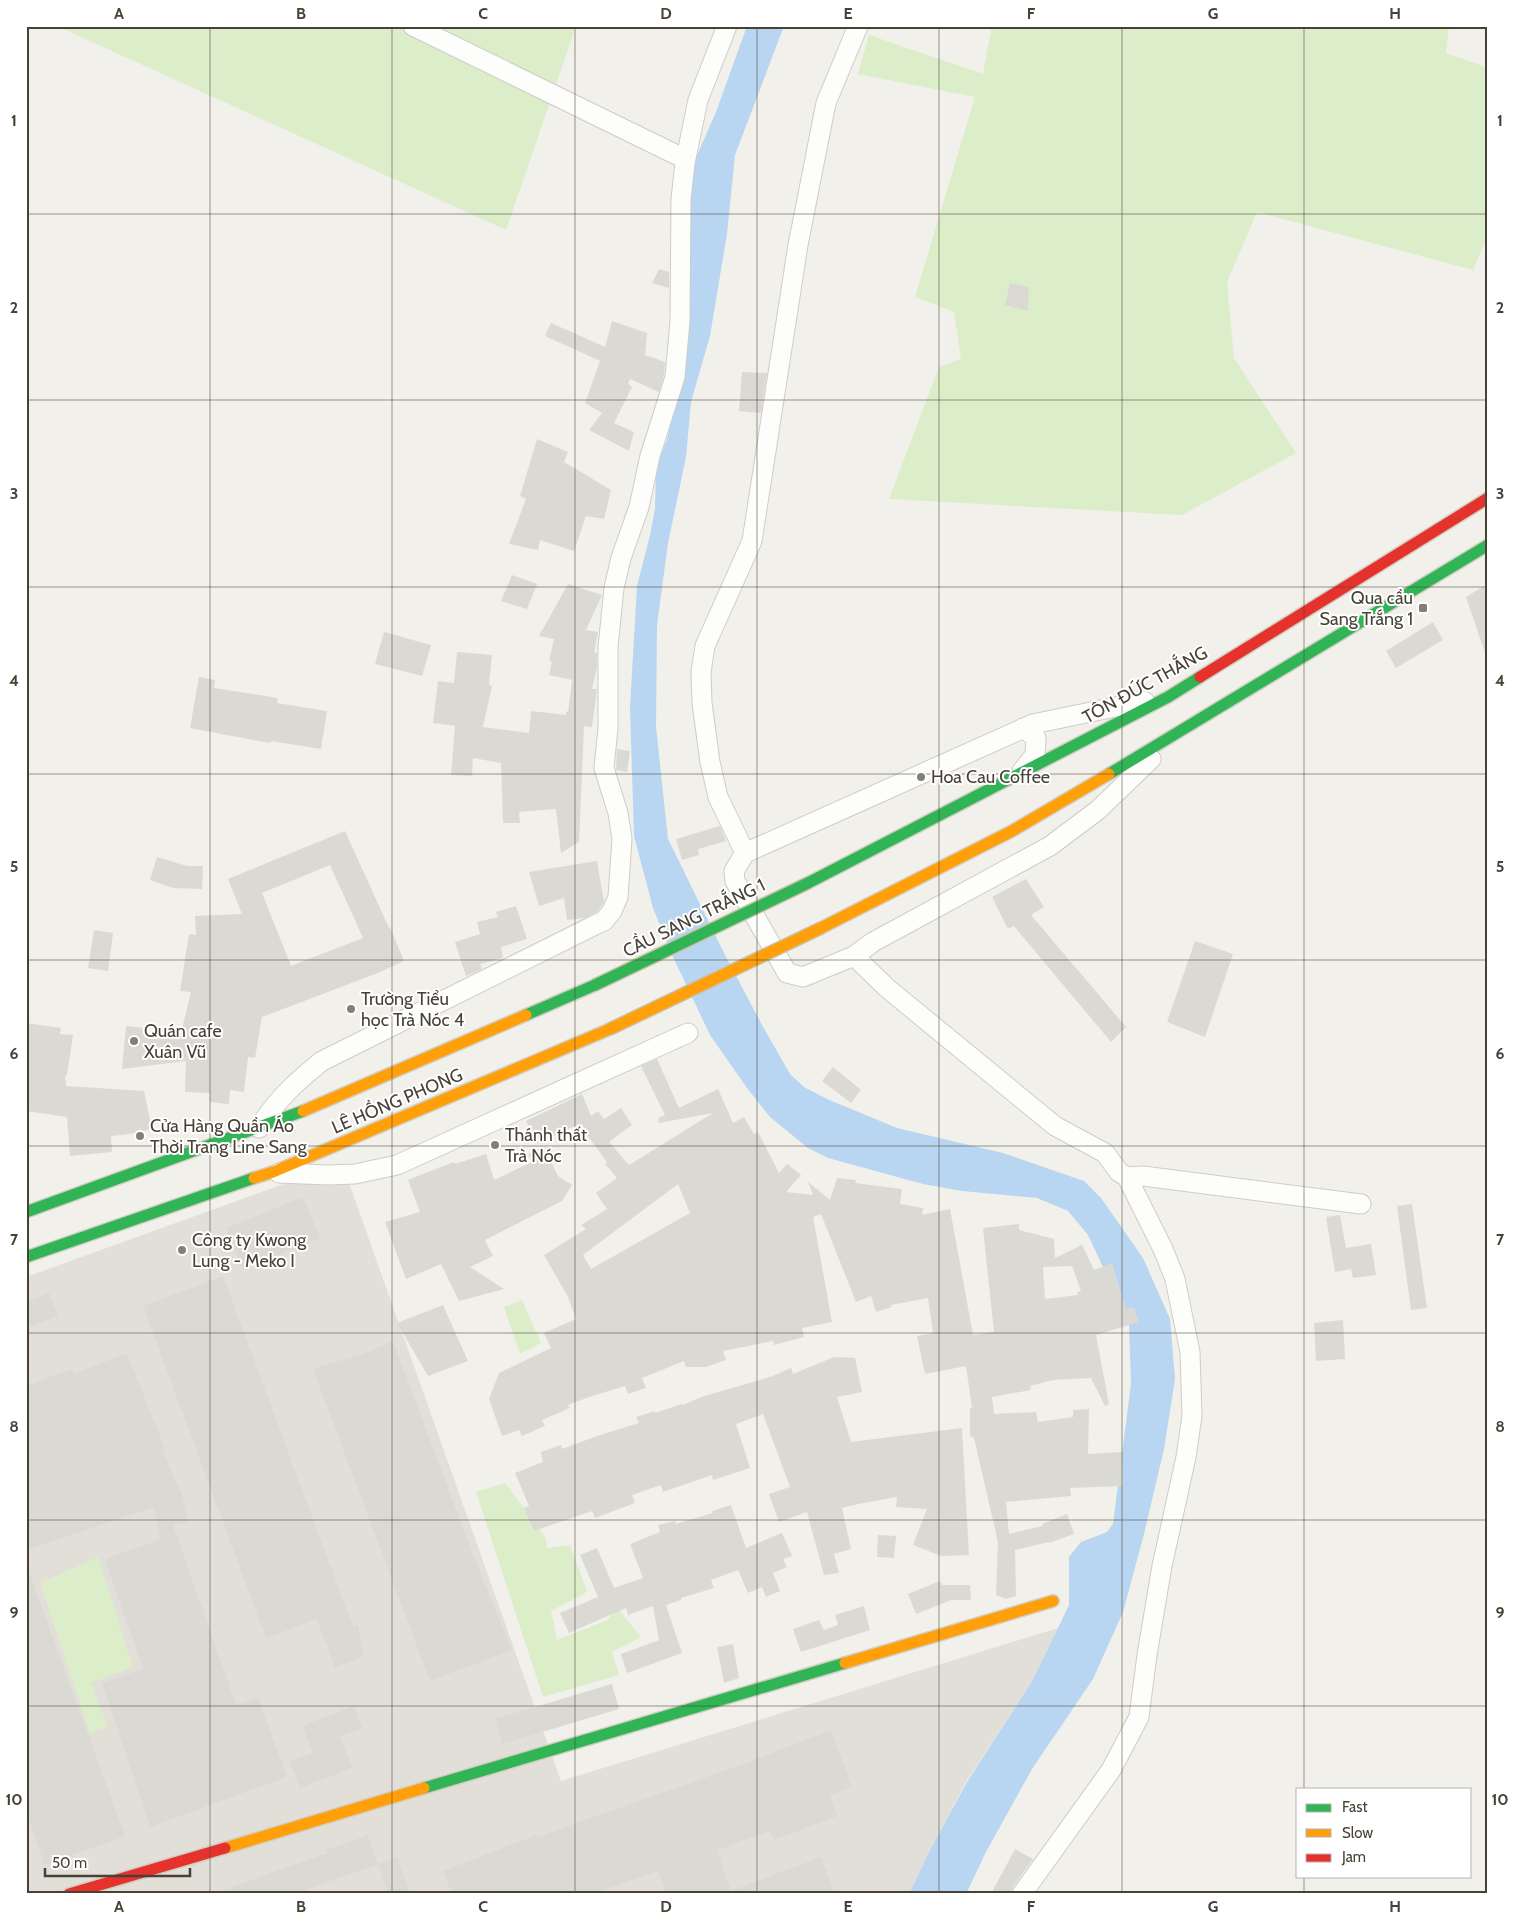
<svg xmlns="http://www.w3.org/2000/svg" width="1514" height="1920" viewBox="0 0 1514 1920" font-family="Cabin,sans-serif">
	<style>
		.industrial { fill: #e2dfd8 }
		.green { fill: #dcedc9 }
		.water { fill: #b8d6f1 }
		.building { fill: #dbd9d3; fill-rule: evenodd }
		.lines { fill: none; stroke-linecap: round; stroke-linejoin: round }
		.street-casing { stroke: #ceccc6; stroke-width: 21 }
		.fast-casing { stroke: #d1cec1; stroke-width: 14 }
		.slow-casing { stroke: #d1cec1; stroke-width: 14 }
		.jam-casing { stroke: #d1cec1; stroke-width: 14 }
		.street { stroke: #fdfdfc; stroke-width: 19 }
		.fast { stroke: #30b455; stroke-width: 11 }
		.slow { stroke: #ff9f0a; stroke-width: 11 }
		.jam { stroke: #e5322d; stroke-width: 11 }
		.fast-bridge-casing { stroke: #cac0a4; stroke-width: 14; stroke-linecap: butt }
		.slow-bridge-casing { stroke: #cac0a4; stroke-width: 14; stroke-linecap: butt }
		.fast-bridge { stroke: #30b455; stroke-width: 11 }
		.slow-bridge { stroke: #ff9f0a; stroke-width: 11 }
		.grid { fill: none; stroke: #484236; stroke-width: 1; stroke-opacity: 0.55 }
		.poi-dot { fill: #837f75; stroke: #fff; stroke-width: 2 }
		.labels { text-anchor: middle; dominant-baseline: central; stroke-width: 4; stroke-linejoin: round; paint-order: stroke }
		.poi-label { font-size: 18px; fill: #484236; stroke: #fff; text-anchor: start }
		.street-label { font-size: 18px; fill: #484236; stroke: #fff }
		.neatline { fill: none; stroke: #484236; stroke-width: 2 }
		.grid-label { font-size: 16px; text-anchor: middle; font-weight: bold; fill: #484236 }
	</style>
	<rect width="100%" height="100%" fill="#f1f0ea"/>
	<path class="industrial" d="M 342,1163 L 561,1781 L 1058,1628 L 1031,1683 L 966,1782 L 930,1850 L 909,1894 L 26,1894 L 26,1277 Z"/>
	<path class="green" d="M 57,26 L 576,26 L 506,230 Z
		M 992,26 L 1449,26 L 1446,53 L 1488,68 L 1488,235 L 1473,270 L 1257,212 L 1227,282 L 1234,358 L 1296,453 L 1182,515 L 889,499 L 939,367 L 961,359 L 954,312 L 915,297 L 975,97 L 858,74 L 869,35 L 983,74 Z
		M 522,1300 L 541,1343 L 520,1354 L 504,1307 Z
		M 505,1483 L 546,1538 L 547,1548 L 570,1545 L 587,1592 L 551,1611 L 557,1640 L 608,1620 L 617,1608 L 641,1637 L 612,1652 L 619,1675 L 543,1697 L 476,1492 Z
		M 98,1557 L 133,1667 L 91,1683 L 108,1727 L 90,1733 L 40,1583 Z"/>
	<path class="water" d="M 747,26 L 784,26 L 735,155 L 727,234 L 710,336 L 691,402 L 686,457 L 668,543 L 657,625 L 656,727 L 668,839 L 725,955 L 762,1025 L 790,1074 L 804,1087 L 827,1099 L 897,1128 L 1003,1153 L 1084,1181 L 1101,1198 L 1143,1258 L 1170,1319 L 1175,1379 L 1164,1449 L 1144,1534 L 1123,1612 L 1093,1679 L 1032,1769 L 986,1852 L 966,1894 L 909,1894 L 930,1850 L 967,1782 L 1031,1683 L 1058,1628 L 1069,1605 L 1069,1557 L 1081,1542 L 1107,1532 L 1113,1524 L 1131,1384 L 1129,1323 L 1088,1235 L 1068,1211 L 1037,1198 L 962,1191 L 923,1184 L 828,1158 L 808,1148 L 770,1117 L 747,1088 L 710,1035 L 673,957 L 653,908 L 634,836 L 630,707 L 637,586 L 650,535 L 655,509 L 656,468 L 667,440 L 679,381 L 691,258 L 691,169 L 716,112 Z"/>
	<path class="building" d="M 659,269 L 669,272 L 669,288 L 652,283 Z
		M 1010,283 L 1029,287 L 1028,311 L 1005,305 Z
		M 612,321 L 647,333 L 645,355 L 665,362 L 664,375 L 659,392 L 630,379 L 628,384 L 632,387 L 614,423 L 634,432 L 629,451 L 589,430 L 602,413 L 585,403 L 600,361 L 545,336 L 551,323 L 605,347 Z
		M 742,372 L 767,373 L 761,413 L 739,411 Z
		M 537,439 L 568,452 L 564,462 L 611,490 L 604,519 L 586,516 L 574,551 L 540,540 L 538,550 L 509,544 L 526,499 L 520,496 Z
		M 512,575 L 537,584 L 527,609 L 501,601 Z
		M 568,584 L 602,595 L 586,630 L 598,632 L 594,652 L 597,653 L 597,667 L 592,689 L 597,689 L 592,727 L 584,726 L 579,842 L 561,853 L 556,809 L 519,812 L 520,823 L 503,823 L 501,763 L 473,758 L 472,776 L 451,775 L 455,726 L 433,723 L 438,681 L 454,683 L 457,652 L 492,655 L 489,685 L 492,686 L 483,727 L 529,733 L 531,711 L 566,715 L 566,711 L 568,712 L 572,680 L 549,675 L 552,662 L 549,661 L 554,639 L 539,636 Z
		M 1484,586 L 1488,596 L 1488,653 L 1485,653 L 1466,597 Z
		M 1433,622 L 1443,640 L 1396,668 L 1386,651 Z
		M 384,632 L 431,645 L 422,676 L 375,664 Z
		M 199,677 L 215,680 L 214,688 L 278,698 L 277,703 L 327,711 L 321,749 L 271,741 L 270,743 L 190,728 Z
		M 617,749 L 630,751 L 627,772 L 616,770 Z
		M 720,826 L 726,841 L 698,849 L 699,855 L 682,860 L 676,839 Z
		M 345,831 L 389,928 L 390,927 L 404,961 L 378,973 L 262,1017 L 255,1058 L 248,1057 L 244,1092 L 230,1090 L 229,1104 L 210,1102 L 210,1093 L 185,1092 L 186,1061 L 122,1069 L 126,1026 L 146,1028 L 145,1038 L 181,1033 L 191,992 L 180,991 L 189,934 L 196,935 L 195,916 L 242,914 L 228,879 ZM 330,865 L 363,938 L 291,966 L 262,893 Z
		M 157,857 L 187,866 L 203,866 L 202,889 L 173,888 L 150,880 Z
		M 597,861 L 604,902 L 597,912 L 585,918 L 567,920 L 564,898 L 539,906 L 529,872 Z
		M 1026,879 L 1044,907 L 1031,915 L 1126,1027 L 1111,1042 L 1014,926 L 1008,929 L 992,897 Z
		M 516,906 L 527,939 L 501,947 L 503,958 L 480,964 L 482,969 L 466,976 L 455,942 L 480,934 L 477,922 L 498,917 L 496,912 Z
		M 94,930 L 113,933 L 108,971 L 88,968 Z
		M 1195,941 L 1233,954 L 1205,1037 L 1167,1022 Z
		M 26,1023 L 61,1028 L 60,1034 L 73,1035 L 67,1075 L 65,1076 L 66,1086 L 144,1091 L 152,1129 L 130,1134 L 111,1136 L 112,1152 L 70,1156 L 67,1117 L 26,1111 Z
		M 657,1059 L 679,1108 L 718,1089 L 733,1123 L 744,1117 L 754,1134 L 758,1132 L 779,1173 L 787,1164 L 801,1175 L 786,1192 L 813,1195 L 808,1182 L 830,1200 L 837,1178 L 856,1180 L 855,1183 L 902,1189 L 900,1204 L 923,1208 L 922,1215 L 950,1209 L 973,1335 L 994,1332 L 983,1228 L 1019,1224 L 1019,1230 L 1054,1239 L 1055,1258 L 1082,1245 L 1094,1270 L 1112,1263 L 1126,1309 L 1134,1307 L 1139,1322 L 1096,1335 L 1109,1404 L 1105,1406 L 1091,1378 L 1053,1380 L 1030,1386 L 1031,1390 L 992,1397 L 994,1414 L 1036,1412 L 1038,1422 L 1073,1417 L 1073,1410 L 1089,1409 L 1088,1454 L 1122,1452 L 1123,1486 L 1070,1488 L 1071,1496 L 1006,1502 L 1009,1534 L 1043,1526 L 1042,1524 L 1067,1514 L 1074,1534 L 1049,1543 L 1049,1542 L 1015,1550 L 1016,1596 L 1006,1599 L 996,1595 L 998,1542 L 974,1438 L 970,1436 L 970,1408 L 972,1408 L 966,1366 L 925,1374 L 917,1336 L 933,1333 L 928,1298 L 891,1305 L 892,1307 L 876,1312 L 871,1296 L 856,1302 L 821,1214 L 813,1217 L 832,1322 L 802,1328 L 804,1337 L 774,1345 L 773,1341 L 723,1351 L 726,1360 L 706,1367 L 686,1367 L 684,1361 L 642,1378 L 646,1388 L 628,1394 L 625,1386 L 589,1397 L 568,1405 L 570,1408 L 542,1420 L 545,1426 L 522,1436 L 519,1430 L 502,1436 L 489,1399 L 499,1373 L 551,1348 L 544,1333 L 576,1319 L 568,1297 L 544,1255 L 586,1229 L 581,1225 L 607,1209 L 596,1193 L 617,1178 L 605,1164 L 607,1162 L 579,1124 L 537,1144 L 526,1121 L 582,1094 L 591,1116 L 598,1111 L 604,1119 L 621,1108 L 632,1125 L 609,1142 L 629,1165 L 713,1113 L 659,1123 L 658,1118 L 665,1115 L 641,1066 ZM 678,1184 L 690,1213 L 591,1269 L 583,1255 ZM 1072,1266 L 1081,1291 L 1077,1292 L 1078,1295 L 1045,1299 L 1043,1267 Z
		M 833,1067 L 861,1090 L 851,1103 L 822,1081 Z
		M 544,1147 L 558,1176 L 572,1185 L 562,1201 L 485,1240 L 493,1256 L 470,1267 L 504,1289 L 459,1301 L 441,1264 L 406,1279 L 385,1222 L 420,1212 L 408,1180 L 454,1162 L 455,1164 L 486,1154 L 494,1180 L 532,1162 L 528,1154 Z
		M 303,1197 L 320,1238 L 242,1269 L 226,1228 Z
		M 1412,1204 L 1427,1308 L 1411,1310 L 1397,1206 Z
		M 1340,1215 L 1346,1248 L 1371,1244 L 1376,1275 L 1353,1278 L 1351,1269 L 1335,1272 L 1326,1217 Z
		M 223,1276 L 353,1627 L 358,1625 L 364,1656 L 335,1668 L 317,1619 L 266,1638 L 143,1306 Z
		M 49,1293 L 58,1316 L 26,1328 L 26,1302 Z
		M 443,1305 L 468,1361 L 428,1376 L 397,1323 Z
		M 1343,1320 L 1345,1359 L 1316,1361 L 1314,1323 Z
		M 393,1341 L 473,1555 L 512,1650 L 430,1681 L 313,1369 L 365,1353 Z
		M 127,1353 L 165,1449 L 162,1450 L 182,1495 L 188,1522 L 173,1525 L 236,1705 L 258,1697 L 287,1777 L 150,1827 L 102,1683 L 143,1669 L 105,1559 L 161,1539 L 154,1507 L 26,1550 L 26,1386 L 72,1369 L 74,1374 Z
		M 834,1357 L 855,1358 L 862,1392 L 837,1397 L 851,1442 L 962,1428 L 969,1555 L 941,1556 L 913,1545 L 927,1509 L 896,1507 L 897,1497 L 858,1504 L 842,1508 L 851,1549 L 834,1554 L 839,1573 L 824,1575 L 807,1512 L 779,1522 L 769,1494 L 790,1487 L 763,1414 L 736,1424 L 750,1468 L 713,1480 L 712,1475 L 663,1492 L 661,1485 L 632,1495 L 635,1503 L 595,1518 L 592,1511 L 534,1531 L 524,1508 L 529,1506 L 515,1473 L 543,1462 L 541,1452 L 561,1445 L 562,1449 L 600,1435 L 639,1423 L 636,1417 L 655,1411 L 655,1413 L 682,1404 L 683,1405 L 701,1397 L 773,1376 L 791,1368 L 793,1374 Z
		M 731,1505 L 746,1548 L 782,1533 L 792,1556 L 783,1559 L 787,1567 L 773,1573 L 780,1591 L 766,1597 L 762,1587 L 748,1593 L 738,1570 L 711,1580 L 714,1588 L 681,1598 L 681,1600 L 666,1605 L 682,1653 L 627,1673 L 621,1654 L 659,1640 L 653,1606 L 628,1615 L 626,1608 L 569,1633 L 560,1613 L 598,1597 L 580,1555 L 597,1548 L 614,1588 L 643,1578 L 630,1544 L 660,1532 L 658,1525 L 675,1521 L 676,1524 L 692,1519 L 713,1513 L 712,1511 Z
		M 878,1535 L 896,1536 L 894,1558 L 877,1557 Z
		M 28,1569 L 125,1836 L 45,1865 L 26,1812 L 26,1570 Z
		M 940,1581 L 942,1585 L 970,1585 L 971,1600 L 951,1600 L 916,1614 L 908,1594 Z
		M 864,1606 L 870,1630 L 801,1652 L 793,1629 L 819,1620 L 824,1630 L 838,1625 L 835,1615 Z
		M 733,1644 L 739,1678 L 724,1683 L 717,1647 Z
		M 612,1684 L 619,1709 L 502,1744 L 495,1719 Z
		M 354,1706 L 362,1728 L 340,1736 L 352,1768 L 300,1788 L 290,1761 L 313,1753 L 302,1726 Z
		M 831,1730 L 852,1787 L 830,1795 L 837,1816 L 774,1840 L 770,1831 L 717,1850 L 731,1891 L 821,1857 L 835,1894 L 666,1894 L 658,1871 L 592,1894 L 452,1894 L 443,1871 L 536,1835 L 537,1837 L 738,1766 Z
		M 368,1835 L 378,1864 L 294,1894 L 219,1894 L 218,1892 L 327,1853 L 326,1850 Z
		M 1015,1849 L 1033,1859 L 1013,1887 L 1011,1894 L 991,1894 Z
		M 398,1857 L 410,1894 L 388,1894 L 378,1864 Z"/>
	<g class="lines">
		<g class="street-casing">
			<path id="street" d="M 413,26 L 685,159
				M 858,26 L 826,103 L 798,245 L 752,541 L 705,646 L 701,672 L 702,703 L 710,762 L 718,797 L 745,853 L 1033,724 L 1144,701
				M 1151,759 L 1098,810 L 1050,846 L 873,942 L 854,956 L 887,988 L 1055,1126 L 1105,1153 L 1119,1172 L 1127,1177 L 1143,1176 L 1361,1204
				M 1022,771 L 1035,755 L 1036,738 L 1023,728
				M 745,853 L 734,871 L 735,881 L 787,973 L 803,977 L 854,956
				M 259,1128 C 276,1100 297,1081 322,1061 L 595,925 L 604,921 L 612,911 L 618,897 L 622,839 L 618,813 L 604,768 L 608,728 L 608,647 L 614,588 L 621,558 L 639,507 L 650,456 L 675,377 L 680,321 L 681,199 L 685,163 L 698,100 L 727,26
				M 279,1173 L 328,1175 L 355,1174 L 397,1165 L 688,1033
				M 1022,1894 L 1111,1770 L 1139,1717 L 1147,1655 L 1162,1566 L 1186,1457 L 1192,1416 L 1190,1352 L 1175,1279 L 1163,1249 L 1127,1177"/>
		</g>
		<g class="fast-casing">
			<path id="fast" d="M 1109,774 L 1488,545
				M 808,883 L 1168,697 L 1200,677
				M 526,1015 L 595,985
				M 26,1212 L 303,1111
				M 26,1257 L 254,1178
				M 424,1788 L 845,1663"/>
		</g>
		<g class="slow-casing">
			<path id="slow" d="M 821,928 L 1012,831 L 1109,774
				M 303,1111 L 526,1015
				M 254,1178 L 273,1172 L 610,1029
				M 845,1663 L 1053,1601
				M 225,1848 L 424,1788"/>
		</g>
		<g class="jam-casing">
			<path id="jam" d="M 1200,677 L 1488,498
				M 69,1894 L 225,1848"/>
		</g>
		<use href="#street" class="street"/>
		<use href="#fast" class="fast"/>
		<use href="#slow" class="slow"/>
		<use href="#jam" class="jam"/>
		<g class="fast-bridge-casing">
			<path id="fast-bridge" d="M 595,985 L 808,883"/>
		</g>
		<g class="slow-bridge-casing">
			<path id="slow-bridge" d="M 610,1029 L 821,928"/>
		</g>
		<use href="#fast-bridge" class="fast-bridge"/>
		<use href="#slow-bridge" class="slow-bridge"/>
	</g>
	<path class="grid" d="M 210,26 L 210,1894M 392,26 L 392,1894M 575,26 L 575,1894M 757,26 L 757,1894M 939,26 L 939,1894M 1122,26 L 1122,1894M 1304,26 L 1304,1789M 26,214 L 1488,214M 26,400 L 1488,400M 26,587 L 1488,587M 26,774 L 1488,774M 26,960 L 1488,960M 26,1146 L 1488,1146M 26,1333 L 1488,1333M 26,1520 L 1488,1520M 26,1706 L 1488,1706M 1304,1876 L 1304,1894"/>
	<g class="poi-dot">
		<rect x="1418" y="603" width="10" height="10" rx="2.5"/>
		<circle cx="921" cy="777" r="5"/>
		<circle cx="351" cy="1009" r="5"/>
		<circle cx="134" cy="1041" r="5"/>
		<circle cx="140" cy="1136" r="5"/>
		<circle cx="495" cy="1145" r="5"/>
		<circle cx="182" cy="1250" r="5"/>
	</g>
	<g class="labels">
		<g class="poi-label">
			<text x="1413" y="598" text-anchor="end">Qua cầu<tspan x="1413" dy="21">Sang Trắng 1</tspan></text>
			<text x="931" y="777">Hoa Cau Coffee</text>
			<text x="361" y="999">Trường Tiểu<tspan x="361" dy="21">học Trà Nóc 4</tspan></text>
			<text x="144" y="1031">Quán cafe<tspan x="144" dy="21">Xuân Vũ</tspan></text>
			<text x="150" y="1126">Cửa Hàng Quần Áo<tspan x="150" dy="21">Thời Trang Line Sang</tspan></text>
			<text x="505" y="1135">Thánh thất<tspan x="505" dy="21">Trà Nóc</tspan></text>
			<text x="192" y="1240">Công ty Kwong<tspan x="192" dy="21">Lung - Meko I</tspan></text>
		</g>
		<g class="street-label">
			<text transform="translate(1145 685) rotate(-29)">TÔN ĐỨC THẮNG</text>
			<text transform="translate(694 918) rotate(-26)">CẦU SANG TRẮNG 1</text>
			<text transform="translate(397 1101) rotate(-23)">LÊ HỒNG PHONG</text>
		</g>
	</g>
	<rect width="1514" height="1920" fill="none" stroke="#ffffff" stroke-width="55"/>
	<rect x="1296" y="1788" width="175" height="90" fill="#ffffff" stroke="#b6b3af"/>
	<rect x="1306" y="1804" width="25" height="8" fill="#30b455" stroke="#b6b3af"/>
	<text x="1342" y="1812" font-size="15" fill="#484236">Fast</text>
	<rect x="1306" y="1829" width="25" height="8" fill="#ff9f0a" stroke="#b6b3af"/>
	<text x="1342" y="1838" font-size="15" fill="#484236">Slow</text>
	<rect x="1306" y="1854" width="25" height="8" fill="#e5322d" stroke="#b6b3af"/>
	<text x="1342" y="1862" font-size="15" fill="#484236">Jam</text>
	<path d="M45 1868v8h145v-8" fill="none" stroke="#484236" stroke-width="2.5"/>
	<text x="52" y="1868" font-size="15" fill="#484236" stroke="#ffffff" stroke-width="4" paint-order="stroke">50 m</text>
	<rect x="28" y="28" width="1458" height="1864" class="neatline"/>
	<g class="grid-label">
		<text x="119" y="19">A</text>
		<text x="301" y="19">B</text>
		<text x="483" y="19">C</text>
		<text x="666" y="19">D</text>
		<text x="848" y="19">E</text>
		<text x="1031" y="19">F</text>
		<text x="1213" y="19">G</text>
		<text x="1395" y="19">H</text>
		<text x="14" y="126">1</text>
		<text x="1500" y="126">1</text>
		<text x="14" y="313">2</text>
		<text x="1500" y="313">2</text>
		<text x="14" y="499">3</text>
		<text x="1500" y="499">3</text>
		<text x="14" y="686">4</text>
		<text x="1500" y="686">4</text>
		<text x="14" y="872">5</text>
		<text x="1500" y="872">5</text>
		<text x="14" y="1059">6</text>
		<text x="1500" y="1059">6</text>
		<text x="14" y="1245">7</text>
		<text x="1500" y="1245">7</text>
		<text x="14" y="1432">8</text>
		<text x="1500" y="1432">8</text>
		<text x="14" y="1618">9</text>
		<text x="1500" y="1618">9</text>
		<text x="14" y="1805">10</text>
		<text x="1500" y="1805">10</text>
		<text x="119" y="1912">A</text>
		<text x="301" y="1912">B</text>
		<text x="483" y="1912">C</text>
		<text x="666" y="1912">D</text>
		<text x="848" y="1912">E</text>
		<text x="1031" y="1912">F</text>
		<text x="1213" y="1912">G</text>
		<text x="1395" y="1912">H</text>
	</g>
</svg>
